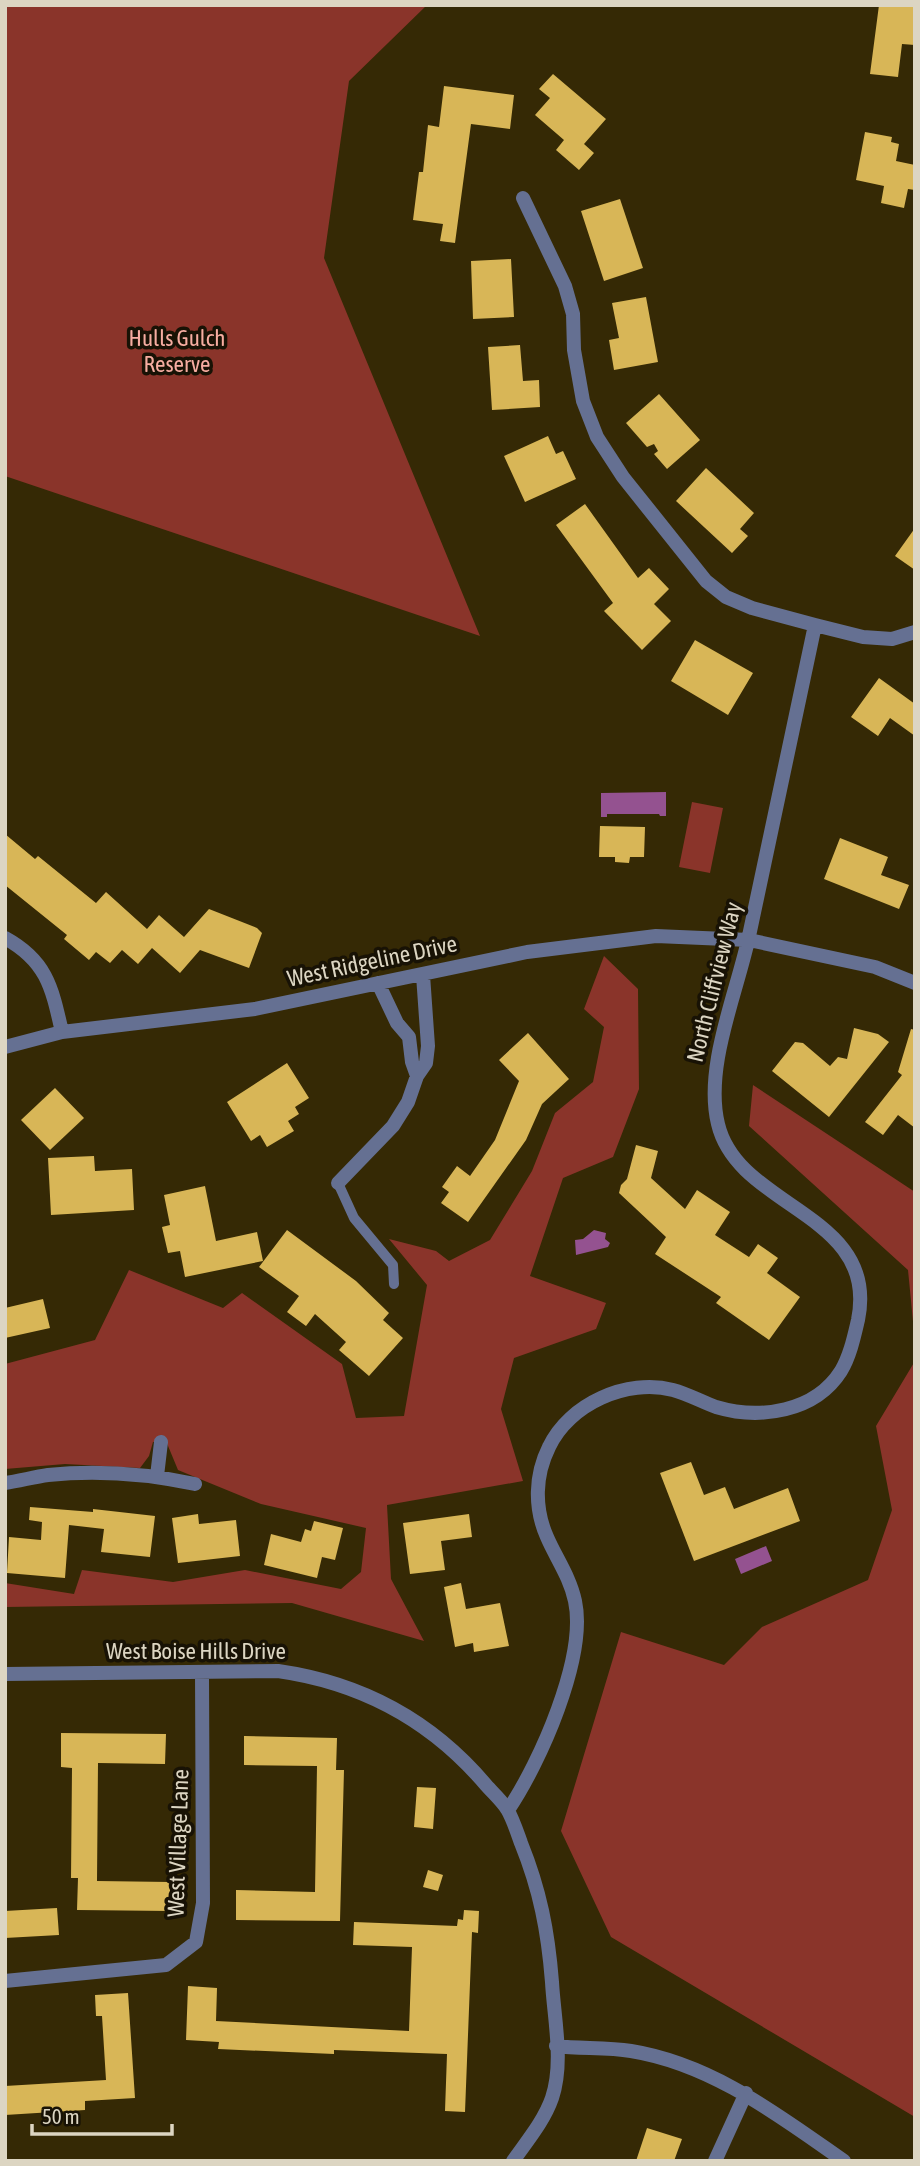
<svg xmlns="http://www.w3.org/2000/svg" width="920" height="2166" viewBox="0 0 920 2166" font-family="'Asap Condensed',sans-serif">
	<style>
		.green { fill: #8a342a }
		.water { fill: #945290 }
		.building { fill: #d8b657 }
		.lines { fill: none; stroke-linecap: round; stroke-linejoin: round }
		.lane { stroke: #657092; stroke-width: 10 }
		.street { stroke: #657092; stroke-width: 14 }
		.labels { text-anchor: middle; dominant-baseline: central; stroke-width: 7; stroke-linejoin: round; paint-order: stroke }
		.park-label { font-size: 23px; fill: #f7ada1; stroke: #181205 }
		.street-label { font-size: 23px; fill: #dcd5c2; stroke: #181205 }
	</style>
	<rect width="100%" height="100%" fill="#352905"/>
	<path class="green" d="M 5,5 L 427,5 L 349,81 L 324,258 L 480,636 L 5,476 Z
		M 692,802 L 723,808 L 710,873 L 679,867 Z
		M 604,956 L 638,989 L 639,1089 L 613,1157 L 563,1178 L 530,1276 L 606,1303 L 596,1329 L 514,1358 L 501,1409 L 523,1481 L 387,1505 L 391,1579 L 424,1641 L 292,1603 L 5,1607 L 5,1583 L 74,1594 L 82,1570 L 173,1582 L 245,1570 L 341,1589 L 361,1572 L 366,1528 L 261,1504 L 178,1470 L 166,1441 L 153,1442 L 149,1456 L 140,1468 L 65,1464 L 5,1469 L 5,1364 L 95,1340 L 129,1270 L 223,1308 L 242,1293 L 342,1364 L 356,1418 L 404,1416 L 427,1285 L 389,1239 L 436,1251 L 449,1261 L 490,1240 L 532,1171 L 555,1113 L 593,1082 L 604,1027 L 584,1009 Z
		M 753,1085 L 915,1192 L 915,1342 L 908,1270 L 749,1126 Z
		M 915,1361 L 915,2117 L 611,1937 L 561,1831 L 621,1632 L 724,1665 L 762,1627 L 868,1580 L 892,1510 L 876,1426 Z"/>
	<path class="water" d="M 666,792 L 666,816 L 660,816 L 659,814 L 607,814 L 607,817 L 601,817 L 601,793 Z
		M 594,1230 L 606,1233 L 605,1239 L 610,1243 L 608,1247 L 576,1255 L 575,1240 L 583,1239 Z
		M 766,1546 L 772,1561 L 741,1574 L 735,1559 Z"/>
	<path class="building" d="M 879,5 L 915,5 L 915,45 L 902,44 L 898,77 L 870,74 Z
		M 553,74 L 606,119 L 584,144 L 594,153 L 579,170 L 556,150 L 564,140 L 535,115 L 550,98 L 539,89 Z
		M 444,86 L 514,95 L 510,129 L 471,124 L 455,243 L 440,241 L 443,224 L 413,220 L 419,172 L 423,172 L 428,125 L 439,127 Z
		M 865,132 L 892,137 L 891,142 L 899,144 L 896,161 L 915,165 L 915,190 L 908,189 L 904,208 L 881,203 L 884,186 L 856,180 Z
		M 620,199 L 643,268 L 604,281 L 581,211 Z
		M 511,259 L 514,317 L 473,319 L 471,261 Z
		M 646,297 L 658,362 L 614,370 L 609,340 L 619,338 L 612,303 Z
		M 520,345 L 523,381 L 539,380 L 540,407 L 492,410 L 488,347 Z
		M 659,394 L 700,440 L 667,469 L 654,454 L 658,451 L 654,444 L 647,447 L 626,423 Z
		M 548,436 L 556,454 L 563,451 L 576,479 L 525,502 L 504,456 Z
		M 706,468 L 754,513 L 740,529 L 748,536 L 732,553 L 676,501 Z
		M 585,504 L 638,578 L 649,568 L 669,589 L 654,604 L 671,621 L 642,650 L 604,611 L 613,603 L 556,525 Z
		M 915,528 L 915,570 L 895,556 Z
		M 695,640 L 753,673 L 728,715 L 671,681 Z
		M 879,678 L 915,704 L 915,736 L 890,718 L 878,736 L 851,717 Z
		M 600,826 L 645,827 L 644,857 L 630,857 L 629,863 L 615,862 L 615,857 L 599,857 Z
		M 5,834 L 35,859 L 38,856 L 96,903 L 106,892 L 147,929 L 159,915 L 184,937 L 209,909 L 257,928 L 262,933 L 249,968 L 200,950 L 180,973 L 152,948 L 138,964 L 122,950 L 110,963 L 96,952 L 89,960 L 64,939 L 67,935 L 5,885 Z
		M 840,838 L 888,857 L 881,875 L 909,885 L 899,909 L 824,879 Z
		M 854,1028 L 878,1034 L 889,1042 L 829,1117 L 772,1071 L 795,1042 L 803,1043 L 830,1066 L 838,1057 L 847,1059 Z
		M 911,1029 L 915,1030 L 915,1128 L 898,1115 L 883,1135 L 865,1122 L 902,1075 L 898,1072 Z
		M 528,1033 L 569,1079 L 542,1104 L 526,1140 L 468,1222 L 441,1203 L 449,1192 L 442,1187 L 457,1166 L 470,1176 L 495,1140 L 519,1081 L 499,1060 Z
		M 287,1063 L 309,1098 L 295,1107 L 299,1114 L 288,1121 L 294,1131 L 267,1147 L 260,1135 L 251,1141 L 227,1102 Z
		M 55,1088 L 84,1118 L 50,1150 L 21,1120 Z
		M 636,1145 L 658,1151 L 651,1178 L 685,1209 L 697,1190 L 730,1212 L 715,1235 L 749,1257 L 758,1244 L 778,1258 L 767,1273 L 800,1297 L 769,1340 L 716,1303 L 721,1297 L 655,1254 L 666,1237 L 619,1193 L 621,1185 L 627,1179 Z
		M 94,1156 L 95,1171 L 132,1169 L 134,1210 L 51,1215 L 48,1158 Z
		M 205,1186 L 216,1241 L 257,1232 L 263,1261 L 185,1277 L 180,1251 L 168,1253 L 162,1227 L 170,1225 L 164,1195 Z
		M 287,1230 L 356,1281 L 389,1313 L 383,1320 L 403,1338 L 369,1376 L 339,1350 L 346,1342 L 315,1314 L 306,1326 L 287,1312 L 299,1296 L 259,1267 Z
		M 43,1299 L 50,1328 L 5,1338 L 5,1308 Z
		M 691,1462 L 704,1495 L 725,1487 L 734,1509 L 788,1488 L 800,1521 L 694,1561 L 660,1473 Z
		M 30,1507 L 93,1512 L 93,1509 L 155,1516 L 150,1557 L 101,1552 L 104,1529 L 69,1525 L 65,1578 L 7,1573 L 9,1537 L 41,1540 L 42,1522 L 29,1520 Z
		M 198,1514 L 199,1524 L 236,1520 L 240,1556 L 178,1563 L 172,1518 Z
		M 469,1514 L 472,1537 L 441,1541 L 445,1570 L 410,1574 L 403,1523 Z
		M 314,1521 L 343,1528 L 335,1560 L 322,1557 L 317,1578 L 264,1565 L 271,1534 L 301,1542 L 305,1529 L 311,1531 Z
		M 461,1583 L 466,1609 L 500,1603 L 509,1646 L 474,1652 L 473,1643 L 455,1647 L 444,1587 Z
		M 61,1733 L 166,1734 L 165,1764 L 98,1763 L 97,1881 L 170,1882 L 170,1911 L 77,1910 L 78,1878 L 71,1878 L 72,1768 L 61,1767 Z
		M 244,1736 L 337,1738 L 336,1770 L 344,1770 L 340,1921 L 236,1920 L 236,1890 L 315,1892 L 317,1766 L 244,1765 Z
		M 417,1787 L 436,1788 L 433,1829 L 414,1827 Z
		M 428,1870 L 443,1875 L 438,1891 L 423,1887 Z
		M 57,1908 L 59,1935 L 5,1938 L 5,1911 Z
		M 464,1910 L 479,1911 L 478,1933 L 472,1932 L 465,2112 L 445,2111 L 447,2054 L 334,2050 L 334,2054 L 218,2049 L 219,2042 L 186,2040 L 188,1986 L 217,1988 L 216,2021 L 409,2031 L 412,1947 L 353,1945 L 354,1922 L 457,1926 L 458,1919 L 463,1920 Z
		M 128,1993 L 135,2098 L 85,2101 L 85,2110 L 5,2115 L 5,2086 L 106,2080 L 102,2016 L 96,2016 L 95,1995 Z
		M 647,2128 L 682,2139 L 674,2161 L 636,2161 Z"/>
	<g class="lines">
		<path class="lane" d="M 338,1183 L 354,1218 L 393,1265 L 394,1284"/>
		<path class="street" d="M 523,198 L 565,286 L 573,314 L 574,350 L 583,401 L 597,437 L 623,477 L 706,581 L 726,597 L 752,608 L 815,625 L 863,637 L 892,639 L 915,632
			M 5,938 C 47,961 52,988 62,1032
			M 378,983 L 397,1023 L 409,1037 L 412,1062 L 417,1076
			M 5,1047 L 62,1032 L 255,1009 L 527,952 L 656,936 L 749,940 L 875,967 L 915,983
			M 338,1183 L 393,1126 L 408,1102 L 417,1076 L 426,1063 L 428,1046 L 423,975
			M 157,1476 L 161,1442
			M 5,1483 C 19,1481 34,1477 48,1475 C 96,1470 148,1474 195,1484
			M 5,1674 L 278,1671 C 362,1683 431,1720 486,1785 C 493,1793 501,1800 507,1809 C 513,1819 517,1832 521,1843 C 540,1890 548,1931 552,1982 C 554,2019 564,2062 552,2098 C 544,2121 527,2141 513,2161
			M 508,1810 C 540,1763 587,1657 575,1601 C 570,1577 556,1558 547,1537 C 534,1508 535,1475 549,1447 C 569,1404 627,1378 673,1390 C 688,1394 702,1402 716,1407 C 760,1420 815,1412 841,1371 C 850,1356 854,1337 858,1320 C 880,1213 738,1209 718,1124 C 704,1067 737,993 749,936 C 772,832 793,728 815,625
			M 5,1981 L 166,1965 L 196,1942 L 203,1903 L 202,1673
			M 556,2046 C 580,2049 606,2047 631,2051 C 712,2064 778,2115 844,2161
			M 715,2161 L 746,2093"/>
	</g>
	<g class="labels">
		<g class="park-label">
			<text x="177" y="338">Hulls Gulch<tspan x="177" dy="26">Reserve</tspan></text>
		</g>
		<g class="street-label">
			<text transform="translate(372 961) rotate(-12)">West Ridgeline Drive</text>
			<text transform="translate(714 982) rotate(-76)">North Cliffview Way</text>
			<text x="196" y="1651">West Boise Hills Drive</text>
			<text transform="translate(178 1843) rotate(-88)">West Village Lane</text>
		</g>
	</g>
	<rect width="920" height="2166" fill="none" stroke="#dcd5c2" stroke-width="14"/>
	<path d="M32 2124v10h140v-10" fill="none" stroke="#dcd5c2" stroke-width="3.5"/>
	<text x="42" y="2124" font-size="21" fill="#dcd5c2" stroke="#181205" stroke-width="5" paint-order="stroke">50 m</text>
</svg>
